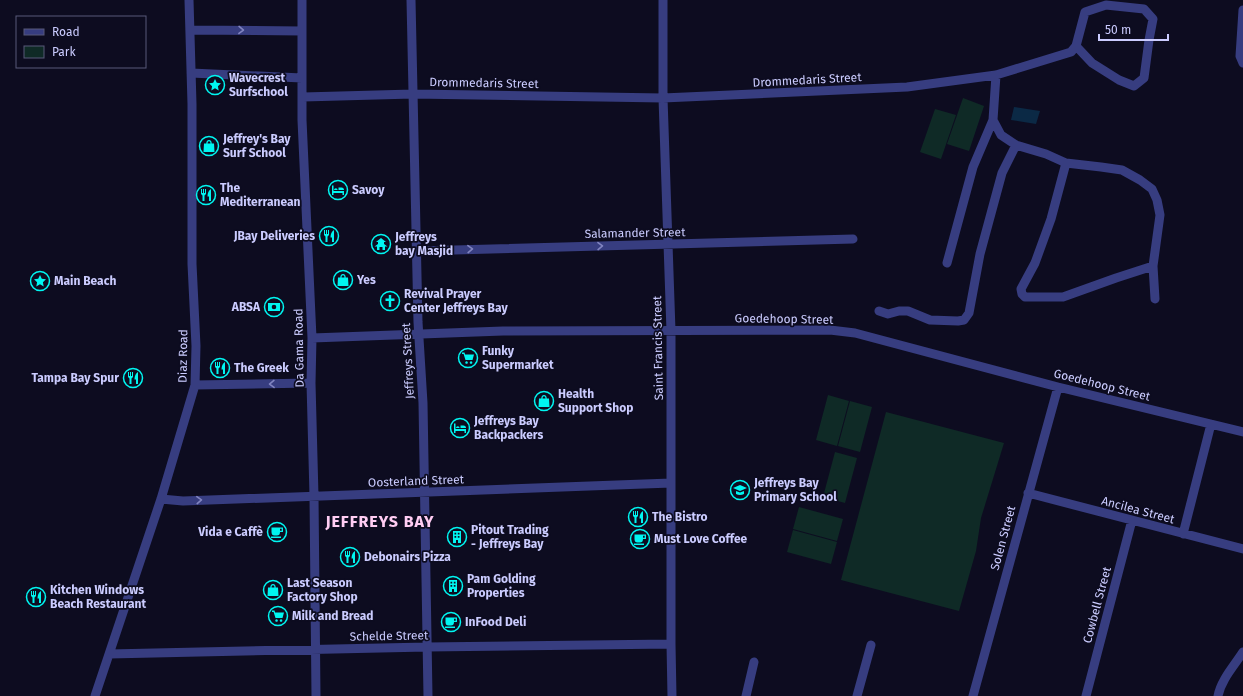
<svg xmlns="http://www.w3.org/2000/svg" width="1243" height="696" viewBox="0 0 1243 696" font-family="'Fira Sans',sans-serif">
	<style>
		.green { fill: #0f2a26 }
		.water { fill: #0b2945 }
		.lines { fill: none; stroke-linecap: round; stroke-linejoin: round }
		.minor { stroke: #373d80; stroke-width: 9 }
		.oneway { stroke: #8184c0 }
		.labels { text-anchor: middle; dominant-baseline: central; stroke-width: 3.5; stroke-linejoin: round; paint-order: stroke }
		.poi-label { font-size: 12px; font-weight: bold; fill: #cbccff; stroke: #0d0c20; text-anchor: start }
		.street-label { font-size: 12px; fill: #cbccff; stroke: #0d0c20 }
		.district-label { font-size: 16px; font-weight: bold; letter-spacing: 1px; fill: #ffcdf3; stroke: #0d0c20 }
	</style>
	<rect width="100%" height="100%" fill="#0d0c20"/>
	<path class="green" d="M 963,98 L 984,106 L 969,151 L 947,144 Z
		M 935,109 L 956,115 L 941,159 L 920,152 Z
		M 828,395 L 849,401 L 837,446 L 816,440 Z
		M 850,401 L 872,407 L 860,452 L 838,446 Z
		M 886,412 L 1004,443 L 981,518 L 976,551 L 959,611 L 841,580 Z
		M 835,452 L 857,458 L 845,503 L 823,497 Z
		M 799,507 L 843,519 L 837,541 L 793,529 Z
		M 793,530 L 837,542 L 831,564 L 787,552 Z"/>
	<path class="water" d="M 1014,107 L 1040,111 L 1036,124 L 1011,120 Z"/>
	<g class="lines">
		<path class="minor" d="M 302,0 L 302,120 L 312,338 L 311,383 L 314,496 L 316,696
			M 411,0 L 418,322 L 423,403 L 428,696
			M 663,0 L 663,98 L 671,331 L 671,644 L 672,696
			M 1243,10 L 1240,56 L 1243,63
			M 190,30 L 302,31
			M 191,73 L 302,78
			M 303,97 L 413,94 L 663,98 L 907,87 L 996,75 L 1071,52 L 1076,46 L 1085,12 L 1106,5 L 1144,9 L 1153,19 L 1149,40 L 1144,78 L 1134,86 L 1119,80 L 1092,63 L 1076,46
			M 993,120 L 1001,135 L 1016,145 L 1046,154 L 1066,163 L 1101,167 L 1122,170 L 1140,180 L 1152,189 L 1157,200 L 1160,215 L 1153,266 L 1155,299
			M 1066,163 L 1051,219 L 1035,263 L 1021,289 L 1022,294 L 1025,297 L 1063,297 L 1116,278 L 1153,266
			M 417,251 L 853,239
			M 947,263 L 973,167 L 993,120 L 996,75
			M 879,311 L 888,314 L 899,311 L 908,311 L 930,320 L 958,321 L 964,320 L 969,313 L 980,254 L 1002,173 L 1016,145
			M 312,338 L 503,331 L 830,330 L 855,333 L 1058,387 L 1243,432
			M 195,385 L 311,383
			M 1028,493 L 1243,549
			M 161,499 L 183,501 L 671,483
			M 1183,534 L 1211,424
			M 109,654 L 427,647 L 671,644
			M 95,696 L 161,499 L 195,385 L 196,346 L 192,264 L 192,104 L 189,0
			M 746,696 L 754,662
			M 857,696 L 871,645
			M 973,696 L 1058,387
			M 1086,696 L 1132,520
			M 1218,696 C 1221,680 1234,666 1243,652"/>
	</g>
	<defs><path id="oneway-chevron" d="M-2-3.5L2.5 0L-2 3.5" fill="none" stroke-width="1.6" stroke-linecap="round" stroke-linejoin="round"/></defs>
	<g class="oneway">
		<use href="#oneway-chevron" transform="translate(241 30) rotate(1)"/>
		<use href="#oneway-chevron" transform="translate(600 246) rotate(-1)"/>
		<use href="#oneway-chevron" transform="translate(470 249) rotate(-2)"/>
		<use href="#oneway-chevron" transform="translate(272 384) rotate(179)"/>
		<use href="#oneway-chevron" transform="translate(199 500) rotate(-3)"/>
	</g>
	<defs>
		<g id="sight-ring" transform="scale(1)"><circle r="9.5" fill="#0d0c20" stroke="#00f6f1" stroke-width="1.5"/><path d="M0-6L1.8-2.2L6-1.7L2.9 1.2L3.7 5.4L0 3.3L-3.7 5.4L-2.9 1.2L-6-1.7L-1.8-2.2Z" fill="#00f6f1"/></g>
		<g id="shop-ring" transform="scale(1)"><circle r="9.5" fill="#0d0c20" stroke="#00f6f1" stroke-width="1.5"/><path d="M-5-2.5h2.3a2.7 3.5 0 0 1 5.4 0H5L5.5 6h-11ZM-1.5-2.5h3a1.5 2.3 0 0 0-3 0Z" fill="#00f6f1"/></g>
		<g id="hotel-ring" transform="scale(1)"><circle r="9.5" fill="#0d0c20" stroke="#00f6f1" stroke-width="1.5"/><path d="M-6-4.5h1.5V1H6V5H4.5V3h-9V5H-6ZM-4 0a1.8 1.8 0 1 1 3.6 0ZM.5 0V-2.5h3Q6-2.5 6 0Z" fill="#00f6f1"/></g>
		<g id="restaurant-ring" transform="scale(1)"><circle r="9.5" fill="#0d0c20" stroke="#00f6f1" stroke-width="1.5"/><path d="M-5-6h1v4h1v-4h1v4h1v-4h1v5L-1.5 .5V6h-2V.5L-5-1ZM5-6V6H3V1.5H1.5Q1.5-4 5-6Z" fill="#00f6f1"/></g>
		<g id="temple-ring" transform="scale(1)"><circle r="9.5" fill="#0d0c20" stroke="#00f6f1" stroke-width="1.5"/><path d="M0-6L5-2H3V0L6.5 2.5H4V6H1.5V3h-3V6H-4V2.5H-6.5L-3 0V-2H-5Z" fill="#00f6f1"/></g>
		<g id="church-ring" transform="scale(1)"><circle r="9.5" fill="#0d0c20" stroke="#00f6f1" stroke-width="1.5"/><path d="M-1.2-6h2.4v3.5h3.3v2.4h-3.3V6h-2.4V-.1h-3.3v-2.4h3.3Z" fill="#00f6f1"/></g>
		<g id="bank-ring" transform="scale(1)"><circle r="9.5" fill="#0d0c20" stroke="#00f6f1" stroke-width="1.5"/><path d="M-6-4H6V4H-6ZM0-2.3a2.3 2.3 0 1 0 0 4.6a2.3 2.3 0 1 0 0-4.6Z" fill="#00f6f1"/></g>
		<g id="supermarket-ring" transform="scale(1)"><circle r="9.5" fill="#0d0c20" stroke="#00f6f1" stroke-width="1.5"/><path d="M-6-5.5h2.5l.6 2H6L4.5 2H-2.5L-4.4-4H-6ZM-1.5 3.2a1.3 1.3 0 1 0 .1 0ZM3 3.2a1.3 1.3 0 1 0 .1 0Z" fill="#00f6f1"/></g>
		<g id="school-ring" transform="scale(1)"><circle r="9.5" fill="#0d0c20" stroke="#00f6f1" stroke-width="1.5"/><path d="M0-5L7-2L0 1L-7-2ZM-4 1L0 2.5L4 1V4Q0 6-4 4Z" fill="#00f6f1"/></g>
		<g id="cafe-ring" transform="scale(1)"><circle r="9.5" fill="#0d0c20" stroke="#00f6f1" stroke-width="1.5"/><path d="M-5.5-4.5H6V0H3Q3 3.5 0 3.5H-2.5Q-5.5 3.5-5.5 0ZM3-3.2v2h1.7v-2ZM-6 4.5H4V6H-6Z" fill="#00f6f1"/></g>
		<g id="building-ring" transform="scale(1)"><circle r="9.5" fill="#0d0c20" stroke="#00f6f1" stroke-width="1.5"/><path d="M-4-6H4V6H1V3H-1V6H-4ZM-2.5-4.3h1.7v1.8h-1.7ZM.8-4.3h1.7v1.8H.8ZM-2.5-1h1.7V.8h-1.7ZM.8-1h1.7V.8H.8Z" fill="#00f6f1"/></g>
	</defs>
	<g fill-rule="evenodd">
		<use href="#sight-ring" x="215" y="85"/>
		<use href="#shop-ring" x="209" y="146"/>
		<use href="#hotel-ring" x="338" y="190"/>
		<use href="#restaurant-ring" x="206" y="195"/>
		<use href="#restaurant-ring" x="329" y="236"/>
		<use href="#temple-ring" x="381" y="244"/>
		<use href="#shop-ring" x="343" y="280"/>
		<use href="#sight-ring" x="40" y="281"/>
		<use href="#church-ring" x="390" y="301"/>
		<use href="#bank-ring" x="274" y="307"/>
		<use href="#supermarket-ring" x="468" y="358"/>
		<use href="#restaurant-ring" x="220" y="368"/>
		<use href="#restaurant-ring" x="133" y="378"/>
		<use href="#shop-ring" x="544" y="401"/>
		<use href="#hotel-ring" x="460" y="428"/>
		<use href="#school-ring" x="740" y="490"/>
		<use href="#restaurant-ring" x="638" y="517"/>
		<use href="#cafe-ring" x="277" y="532"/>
		<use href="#building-ring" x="457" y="537"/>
		<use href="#cafe-ring" x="640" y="539"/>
		<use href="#restaurant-ring" x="350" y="557"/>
		<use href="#building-ring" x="453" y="586"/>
		<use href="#shop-ring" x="273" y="590"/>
		<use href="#restaurant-ring" x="36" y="597"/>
		<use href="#supermarket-ring" x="278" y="616"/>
		<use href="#cafe-ring" x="451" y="622"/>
	</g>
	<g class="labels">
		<g class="poi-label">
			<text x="229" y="78">Wavecrest<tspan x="229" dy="14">Surfschool</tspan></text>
			<text x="223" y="139">Jeffrey's Bay<tspan x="223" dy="14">Surf School</tspan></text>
			<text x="220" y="188">The<tspan x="220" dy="14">Mediterranean</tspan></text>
			<text x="352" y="190">Savoy</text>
			<text x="315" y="236" text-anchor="end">JBay Deliveries</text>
			<text x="395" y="237">Jeffreys<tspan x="395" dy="14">bay Masjid</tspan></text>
			<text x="357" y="280">Yes</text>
			<text x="54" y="281">Main Beach</text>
			<text x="404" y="294">Revival Prayer<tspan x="404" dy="14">Center Jeffreys Bay</tspan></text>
			<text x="260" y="307" text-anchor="end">ABSA</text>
			<text x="482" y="351">Funky<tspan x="482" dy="14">Supermarket</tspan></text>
			<text x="234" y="368">The Greek</text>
			<text x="119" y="378" text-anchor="end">Tampa Bay Spur</text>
			<text x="558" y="394">Health<tspan x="558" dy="14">Support Shop</tspan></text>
			<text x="474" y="421">Jeffreys Bay<tspan x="474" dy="14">Backpackers</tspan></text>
			<text x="754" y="483">Jeffreys Bay<tspan x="754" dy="14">Primary School</tspan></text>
			<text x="652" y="517">The Bistro</text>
			<text x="471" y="530">Pitout Trading<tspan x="471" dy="14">- Jeffreys Bay</tspan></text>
			<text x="263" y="532" text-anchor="end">Vida e Caffè</text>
			<text x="654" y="539">Must Love Coffee</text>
			<text x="364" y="557">Debonairs Pizza</text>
			<text x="467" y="579">Pam Golding<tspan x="467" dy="14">Properties</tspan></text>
			<text x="287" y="583">Last Season<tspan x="287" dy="14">Factory Shop</tspan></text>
			<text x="50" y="590">Kitchen Windows<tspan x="50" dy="14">Beach Restaurant</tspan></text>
			<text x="292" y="616">Milk and Bread</text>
			<text x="465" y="622">InFood Deli</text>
		</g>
		<g class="street-label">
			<text transform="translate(807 80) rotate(-3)">Drommedaris Street</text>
			<text transform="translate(484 83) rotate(1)">Drommedaris Street</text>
			<text transform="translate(635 233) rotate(-1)">Salamander Street</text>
			<text transform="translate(784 319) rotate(1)">Goedehoop Street</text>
			<text transform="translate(299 348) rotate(-91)">Da Gama Road</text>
			<text transform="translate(658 348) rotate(-91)">Saint Francis Street</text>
			<text transform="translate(183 356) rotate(-89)">Diaz Road</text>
			<text transform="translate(408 361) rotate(-93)">Jeffreys Street</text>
			<text transform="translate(1102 385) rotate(14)">Goedehoop Street</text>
			<text transform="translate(416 481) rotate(-2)">Oosterland Street</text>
			<text transform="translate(1138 510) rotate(15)">Ancilea Street</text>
			<text transform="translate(1003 538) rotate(-75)">Solen Street</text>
			<text transform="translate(1097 605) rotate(-75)">Cowbell Street</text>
			<text transform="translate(389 636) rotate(-1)">Schelde Street</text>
		</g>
		<g class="district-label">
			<text x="380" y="521">JEFFREYS BAY</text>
		</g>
	</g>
	<rect x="16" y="16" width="130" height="52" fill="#0d0c20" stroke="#595979"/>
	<rect x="24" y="29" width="20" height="6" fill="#373d80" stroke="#595979"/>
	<text x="52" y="36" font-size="12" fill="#cbccff">Road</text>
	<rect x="24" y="46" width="20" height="12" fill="#0f2a26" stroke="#595979"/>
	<text x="52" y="56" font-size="12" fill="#cbccff">Park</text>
	<path d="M1099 34v6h69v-6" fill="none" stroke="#cbccff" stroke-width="2"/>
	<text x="1105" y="34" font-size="12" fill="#cbccff" stroke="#0d0c20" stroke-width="3" paint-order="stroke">50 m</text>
</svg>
